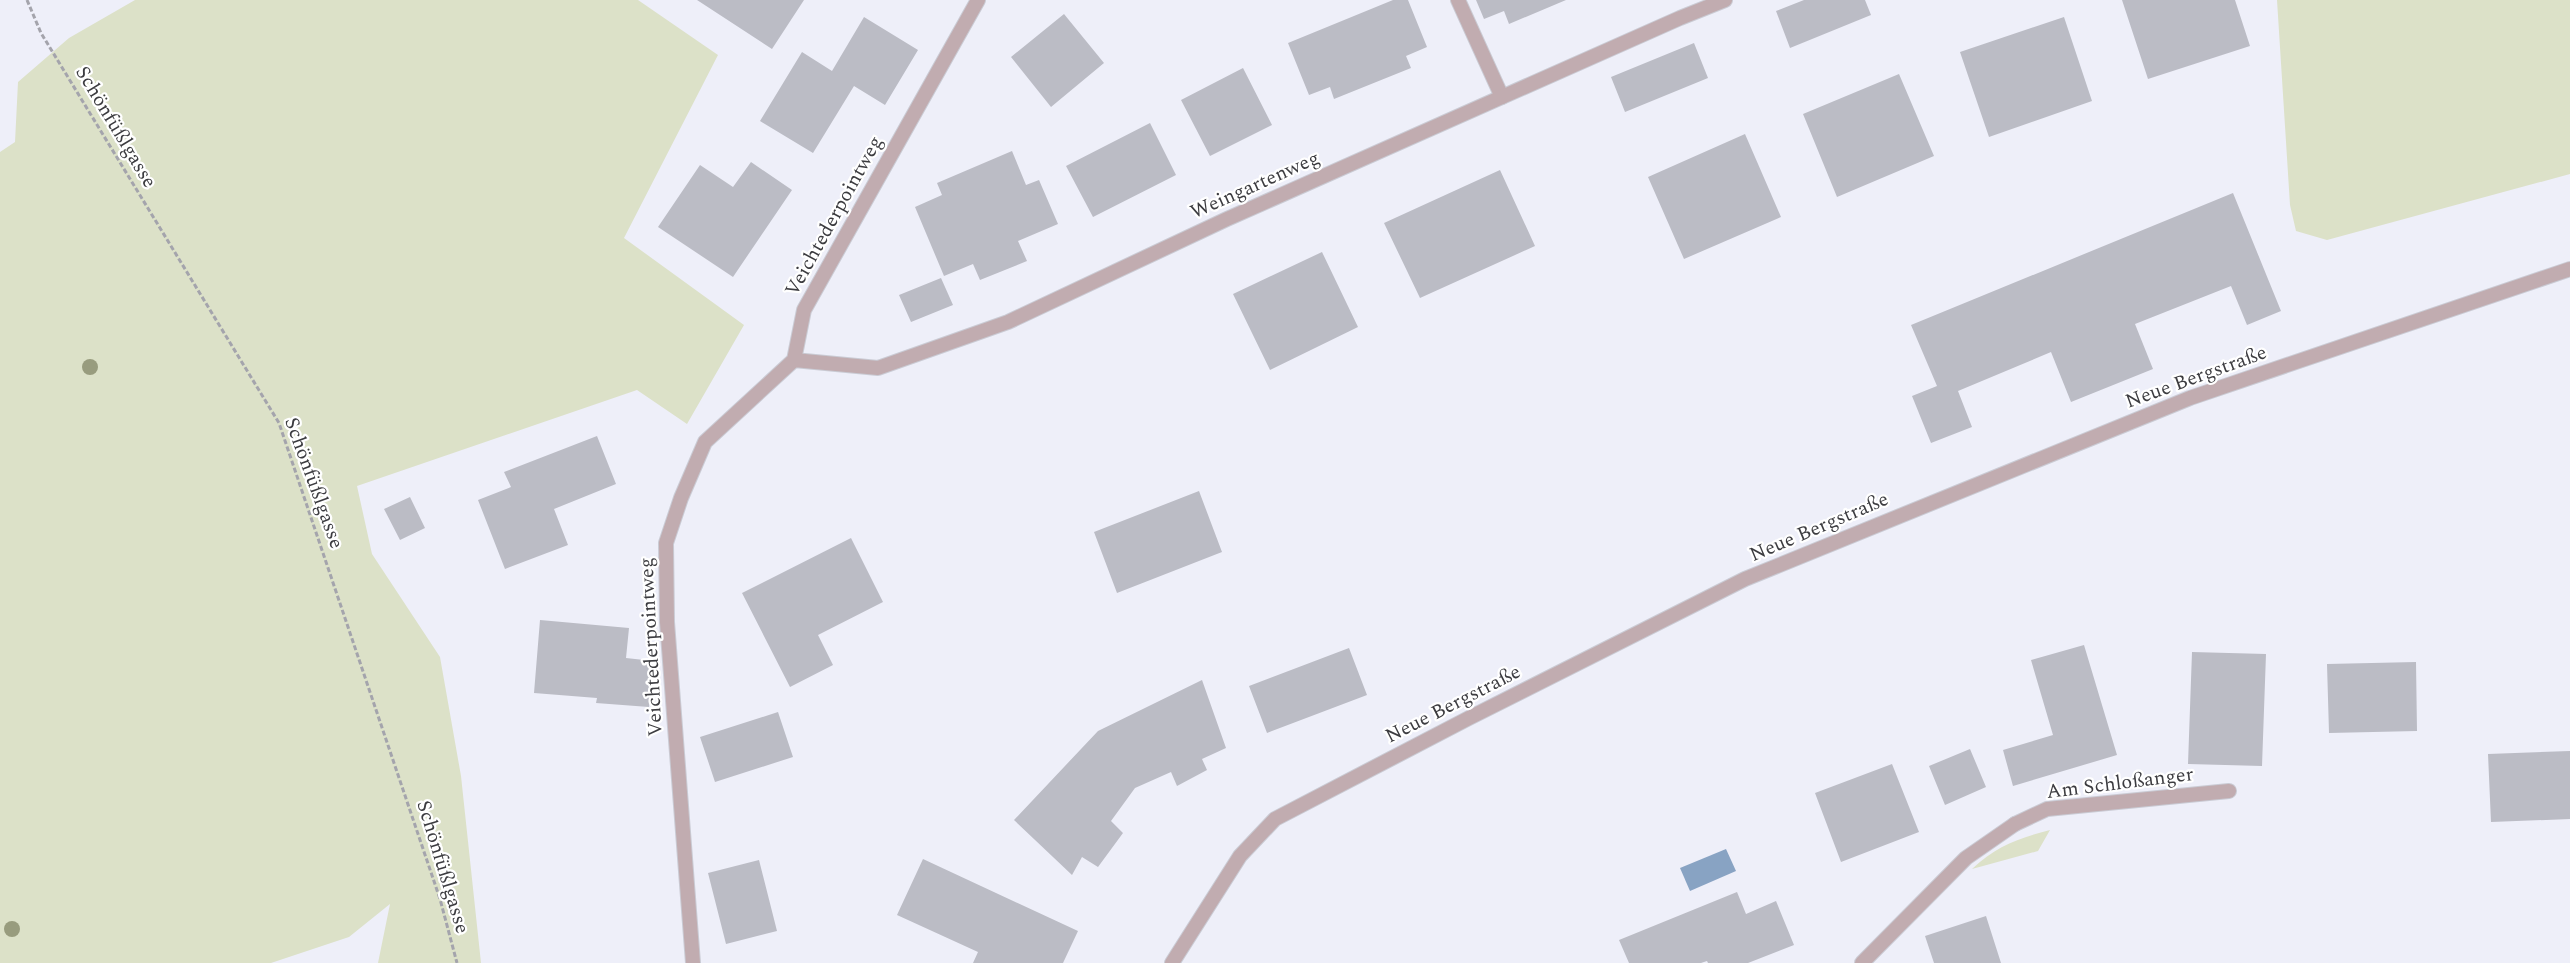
<svg xmlns="http://www.w3.org/2000/svg" width="2570" height="963" viewBox="0 0 2570 963" font-family="Spectral,serif">
	<style>
		.green { fill: #dce1c8 }
		.water { fill: #88a3c3 }
		.building { fill: #bbbcc5 }
		.lines { fill: none; stroke-linecap: round; stroke-linejoin: round }
		.service-casing { stroke: #cacbd4; stroke-width: 16 }
		.minor-casing { stroke: #cacbd4; stroke-width: 16 }
		.tertiary-casing { stroke: #cacbd4; stroke-width: 16 }
		.path { stroke: #a4a4ac; stroke-width: 3; stroke-dasharray: 5 2.5; stroke-linecap: butt }
		.service { stroke: #c1acb0; stroke-width: 14 }
		.minor { stroke: #c1acb0; stroke-width: 14 }
		.tertiary { stroke: #c1acb0; stroke-width: 14 }
		.tree { fill: #989c7e }
		.labels { text-anchor: middle; dominant-baseline: central; stroke-width: 4.5; stroke-linejoin: round; paint-order: stroke }
		.street-label { font-size: 20px; fill: #3c3c40; stroke: #fff }
	</style>
	<rect width="100%" height="100%" fill="#eeeff9"/>
	<path class="green" d="M 135,0 L 638,0 L 718,55 L 624,238 L 744,325 L 687,424 L 637,390 L 357,486 L 372,554 L 440,657 L 461,776 L 481,963 L 378,963 L 390,904 L 349,937 L 271,963 L 0,963 L 0,152 L 15,142 L 18,82 L 69,38 Z
		M 2277,0 L 2570,0 L 2570,174 L 2327,240 L 2296,231 L 2290,205 Z
		M 2050,830 L 2038,851 L 1972,869 C 1996,846 2019,838 2050,830 Z"/>
	<path class="water" d="M 1726,849 L 1736,871 L 1690,891 L 1680,868 Z"/>
	<path class="building" d="M 697,0 L 804,0 L 772,49 Z
		M 1393,0 L 1408,0 L 1427,47 L 1406,56 L 1411,68 L 1334,99 L 1330,87 L 1309,95 L 1288,43 Z
		M 1476,0 L 1566,0 L 1509,24 L 1504,11 L 1484,19 Z
		M 1804,0 L 1865,0 L 1871,15 L 1790,48 L 1776,11 Z
		M 2122,0 L 2235,0 L 2250,46 L 2148,79 Z
		M 1064,14 L 1104,63 L 1051,107 L 1011,57 Z
		M 864,17 L 918,50 L 885,105 L 854,86 L 813,153 L 760,121 L 802,52 L 832,71 Z
		M 2064,17 L 2092,101 L 1989,137 L 1960,52 Z
		M 1694,43 L 1708,78 L 1625,112 L 1611,77 Z
		M 1243,68 L 1272,125 L 1210,156 L 1181,100 Z
		M 1899,74 L 1934,156 L 1837,197 L 1803,114 Z
		M 1150,123 L 1176,175 L 1093,217 L 1066,166 Z
		M 1745,134 L 1781,217 L 1684,259 L 1648,177 Z
		M 1012,151 L 1026,185 L 1039,180 L 1058,224 L 1018,241 L 1027,261 L 980,280 L 973,264 L 944,276 L 915,207 L 942,195 L 937,183 Z
		M 751,162 L 792,190 L 733,277 L 658,227 L 700,165 L 733,187 Z
		M 1500,170 L 1535,246 L 1420,298 L 1384,223 Z
		M 2233,193 L 2281,311 L 2247,325 L 2231,286 L 2135,324 L 2153,369 L 2071,402 L 2051,352 L 1958,391 L 1972,427 L 1931,443 L 1912,396 L 1937,386 L 1911,325 Z
		M 1322,252 L 1358,327 L 1270,370 L 1233,294 Z
		M 941,278 L 953,305 L 911,322 L 899,295 Z
		M 597,436 L 616,484 L 554,509 L 568,545 L 505,569 L 478,500 L 511,487 L 504,472 Z
		M 1199,491 L 1222,552 L 1117,593 L 1094,532 Z
		M 410,497 L 425,528 L 400,540 L 384,509 Z
		M 851,538 L 883,602 L 818,635 L 833,665 L 790,687 L 742,593 Z
		M 540,620 L 629,628 L 626,658 L 653,661 L 649,707 L 596,703 L 597,698 L 534,693 Z
		M 2084,645 L 2117,755 L 2013,786 L 2003,750 L 2053,735 L 2031,660 Z
		M 1349,648 L 1367,695 L 1267,733 L 1249,686 Z
		M 2192,652 L 2266,654 L 2262,766 L 2188,764 Z
		M 2416,662 L 2417,731 L 2329,733 L 2327,664 Z
		M 1202,680 L 1226,748 L 1202,759 L 1207,770 L 1177,786 L 1171,772 L 1135,788 L 1111,821 L 1123,833 L 1098,867 L 1082,857 L 1072,875 L 1014,820 L 1098,731 Z
		M 778,712 L 793,757 L 715,782 L 700,737 Z
		M 1970,749 L 1986,787 L 1945,805 L 1929,766 Z
		M 2570,751 L 2570,819 L 2491,822 L 2488,754 Z
		M 1892,764 L 1919,832 L 1841,862 L 1815,793 Z
		M 923,859 L 1078,931 L 1063,963 L 973,963 L 978,952 L 897,915 Z
		M 759,860 L 777,931 L 726,944 L 708,873 Z
		M 1737,892 L 1746,914 L 1776,901 L 1794,945 L 1748,963 L 1708,963 L 1707,961 L 1701,963 L 1629,963 L 1619,940 Z
		M 1986,916 L 2001,963 L 1934,963 L 1925,936 Z"/>
	<g class="lines">
		<g class="service-casing">
			<path id="service" d="M 1458,0 L 1502,97
				M 2015,824 L 2047,809 L 2229,791"/>
		</g>
		<g class="minor-casing">
			<path id="minor" d="M 794,360 L 878,368 L 1008,322 L 1227,219 L 1680,18 L 1725,0
				M 693,963 L 667,622 L 666,543 L 681,498 L 705,442 L 794,360 L 804,310 L 978,0
				M 1862,963 L 1966,858 L 2015,824"/>
		</g>
		<g class="tertiary-casing">
			<path id="tertiary" d="M 1172,963 L 1240,856 L 1275,819 L 1469,718 L 1745,579 L 2190,398 L 2570,269"/>
		</g>
		<path class="path" d="M 27,0 L 41,33 L 279,423 L 440,899 L 457,963"/>
		<use href="#service" class="service"/>
		<use href="#minor" class="minor"/>
		<use href="#tertiary" class="tertiary"/>
	</g>
	<g class="tree">
		<circle cx="90" cy="367" r="8"/>
		<circle cx="12" cy="929" r="8"/>
	</g>
	<g class="labels">
		<g class="street-label">
			<text transform="translate(116 127) rotate(59)">Schönfüßlgasse</text>
			<text transform="translate(1255 185) rotate(-24)">Weingartenweg</text>
			<text transform="translate(834 216) rotate(-61)">Veichtederpointweg</text>
			<text transform="translate(2196 377) rotate(-20)">Neue Bergstraße</text>
			<text transform="translate(314 483) rotate(70)">Schönfüßlgasse</text>
			<text transform="translate(1819 527) rotate(-23)">Neue Bergstraße</text>
			<text transform="translate(651 647) rotate(-93)">Veichtederpointweg</text>
			<text transform="translate(1453 704) rotate(-27)">Neue Bergstraße</text>
			<text transform="translate(2120 783) rotate(-7)">Am Schloßanger</text>
			<text transform="translate(443 867) rotate(73)">Schönfüßlgasse</text>
		</g>
	</g>
</svg>
